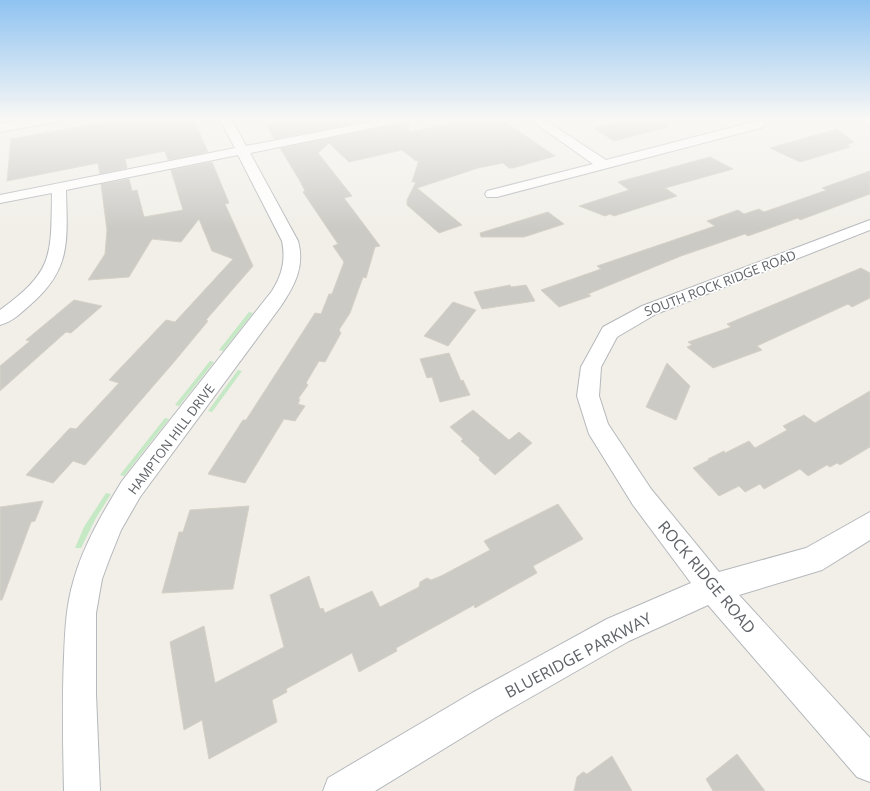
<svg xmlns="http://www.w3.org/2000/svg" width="870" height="791" viewBox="0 0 870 791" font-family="'Open Sans',sans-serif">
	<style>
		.green { fill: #c5e8c5 }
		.building { fill: #cccac5; stroke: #d6d1c6 }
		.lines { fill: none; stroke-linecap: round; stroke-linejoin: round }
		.minor-casing { stroke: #b5b8bc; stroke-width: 2 }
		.minor { fill: #fff; fill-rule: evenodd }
		.labels { text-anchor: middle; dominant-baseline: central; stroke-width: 3.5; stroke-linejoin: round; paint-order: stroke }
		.street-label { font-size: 13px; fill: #5f6368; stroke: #fff }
		.near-street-label { font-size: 16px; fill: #5f6368; stroke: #fff }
	</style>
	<rect width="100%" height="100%" fill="#f1efe8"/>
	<path class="green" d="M 249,312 L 253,313 L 223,351 L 219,350 Z
		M 210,361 L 214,362 L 179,406 L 175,405 Z
		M 238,370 L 242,371 L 212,412 L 208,411 Z
		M 165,418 L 169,419 L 124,476 L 120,475 Z
		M 106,493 L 111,494 L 96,518 L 81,548 L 75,548 L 84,527 Z"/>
	<path class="building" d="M 127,118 L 193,118 L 208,152 L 168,160 L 165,151 L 125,159 L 127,168 L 100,174 L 98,163 L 7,181 L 11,139 Z
		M 299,118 L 383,118 L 274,139 L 266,124 Z
		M 475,118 L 499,118 L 555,156 L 513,168 L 509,168 L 503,163 L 478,168 L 417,188 L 462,225 L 439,233 L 407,205 L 407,200 L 416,182 L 412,182 L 419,160 L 416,161 L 402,150 L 349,162 L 329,143 L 318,153 L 352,196 L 344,198 L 380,246 L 375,247 L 366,278 L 363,277 L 350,313 L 339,330 L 341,333 L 325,362 L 319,361 L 306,383 L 308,385 L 298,399 L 300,399 L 298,404 L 305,406 L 295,421 L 284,419 L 245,483 L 208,474 L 243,420 L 246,420 L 315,313 L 321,314 L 329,294 L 332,294 L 344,262 L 333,246 L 338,244 L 303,192 L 305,191 L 300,181 L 280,148 L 408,122 L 409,132 Z
		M 638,118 L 666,118 L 668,127 L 614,141 L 594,128 Z
		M 837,129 L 854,142 L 847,145 L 850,147 L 800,162 L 770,148 Z
		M 710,157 L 733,169 L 665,188 L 677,196 L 614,216 L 610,214 L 605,216 L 579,206 L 629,190 L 618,182 Z
		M 212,162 L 229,203 L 225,204 L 253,266 L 206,320 L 208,321 L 174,362 L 85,465 L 73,461 L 53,483 L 26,475 L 70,428 L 76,429 L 119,383 L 109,380 L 166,320 L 175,322 L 233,259 L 212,251 L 199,219 L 181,242 L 152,239 L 129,277 L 88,280 L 105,254 L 107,230 L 101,184 L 129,179 L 132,191 L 137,190 L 144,217 L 183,210 L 171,170 Z
		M 870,171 L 870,194 L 800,220 L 798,218 L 748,236 L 745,234 L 681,256 L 588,294 L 591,296 L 559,307 L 541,290 L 601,269 L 597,266 L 715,226 L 707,221 L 738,210 L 744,214 L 759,209 L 764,212 L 827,190 L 822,188 Z
		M 548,212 L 564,224 L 524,237 L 481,237 L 480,233 Z
		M 861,268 L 870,273 L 870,298 L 852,307 L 848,304 L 757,346 L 762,350 L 713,368 L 687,347 L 692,345 L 688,342 L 731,327 L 727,324 Z
		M 510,285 L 511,287 L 526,285 L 535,301 L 482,309 L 474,292 Z
		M 74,300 L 102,306 L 71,333 L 66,332 L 0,391 L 0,366 L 30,341 L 26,340 Z
		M 453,302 L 476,310 L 448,346 L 424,336 Z
		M 449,353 L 461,381 L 463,380 L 470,395 L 440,402 L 432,377 L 427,378 L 420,359 Z
		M 667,363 L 690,386 L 676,420 L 646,407 Z
		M 870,391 L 870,447 L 840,465 L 837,463 L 830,467 L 827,465 L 808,476 L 800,469 L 764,489 L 760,484 L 745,492 L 739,486 L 719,496 L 693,468 L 709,460 L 708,459 L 724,451 L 725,453 L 749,441 L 755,448 L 787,430 L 783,426 L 804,415 L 815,423 Z
		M 473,410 L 509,440 L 519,432 L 532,443 L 495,475 L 479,460 L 480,458 L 461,441 L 463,439 L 450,427 Z
		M 43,501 L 35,521 L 31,522 L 2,600 L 0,600 L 0,507 Z
		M 558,504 L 583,539 L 533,566 L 537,573 L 475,608 L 474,605 L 396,648 L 397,651 L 359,672 L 352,653 L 286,689 L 287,692 L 272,700 L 277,722 L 209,759 L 202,720 L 184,730 L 170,642 L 204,626 L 215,683 L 284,647 L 270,595 L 309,576 L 320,609 L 323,608 L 325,613 L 372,591 L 380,607 L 419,587 L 420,582 L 427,578 L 431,580 L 441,576 L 490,550 L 484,541 Z
		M 249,506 L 233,589 L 162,593 L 179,532 L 183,532 L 190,510 Z
		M 737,754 L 765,791 L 713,791 L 706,779 Z
		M 612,756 L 632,791 L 574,791 L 577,777 L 583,772 L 587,774 Z"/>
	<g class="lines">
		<g class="minor-casing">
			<path id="minor" d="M 40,118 L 66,118 L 60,121 L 0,132 L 0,124 Z
				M 219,118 L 231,118 L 246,146 L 390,118 L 413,118 L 407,121 L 250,153 L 298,241 C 305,266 295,285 281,306 L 140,497 L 121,530 L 109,560 L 102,579 L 96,613 L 96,694 L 100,791 L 64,791 C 63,746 62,702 64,657 C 65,631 66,605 74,579 C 84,544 103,512 122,481 L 272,291 C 282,275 286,260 282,241 L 238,155 L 66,190 C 67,240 72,269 30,305 C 21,313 12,322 0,325 L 0,310 C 54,271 51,256 52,193 L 0,203 L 0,195 L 235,148 Z
				M 528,118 L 542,118 L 606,160 L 760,120 L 766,124 L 764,127 L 497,197 L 487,197 L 485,194 L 487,191 L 593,164 Z
				M 854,118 L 870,118 L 870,126 L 856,120 Z
				M 870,220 L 870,230 L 656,314 L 617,337 L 601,367 L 599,396 L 608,424 L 651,489 L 719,572 L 806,548 L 870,512 L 870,540 L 822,570 L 739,595 L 870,738 L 870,782 L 857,777 L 708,605 L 629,641 L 496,717 L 375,791 L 323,791 L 328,778 L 472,693 L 607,619 L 691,583 L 633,505 L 589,434 L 577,396 L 581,367 L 603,327 L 642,306 Z"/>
		</g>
		<use href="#minor" class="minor"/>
	</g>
	<linearGradient id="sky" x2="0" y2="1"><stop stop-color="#8fc3f1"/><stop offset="0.52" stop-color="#f9f8f5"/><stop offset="1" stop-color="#f9f8f5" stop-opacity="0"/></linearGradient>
	<rect width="870" height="229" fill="url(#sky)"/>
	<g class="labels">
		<g class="street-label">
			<text transform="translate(720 283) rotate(-21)">SOUTH ROCK RIDGE ROAD</text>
			<text transform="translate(171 439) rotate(-53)">HAMPTON HILL DRIVE</text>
		</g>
		<g class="near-street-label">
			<text transform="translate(707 577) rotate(50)">ROCK RIDGE ROAD</text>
			<text transform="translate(578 655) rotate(-28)">BLUERIDGE PARKWAY</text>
		</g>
	</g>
</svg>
